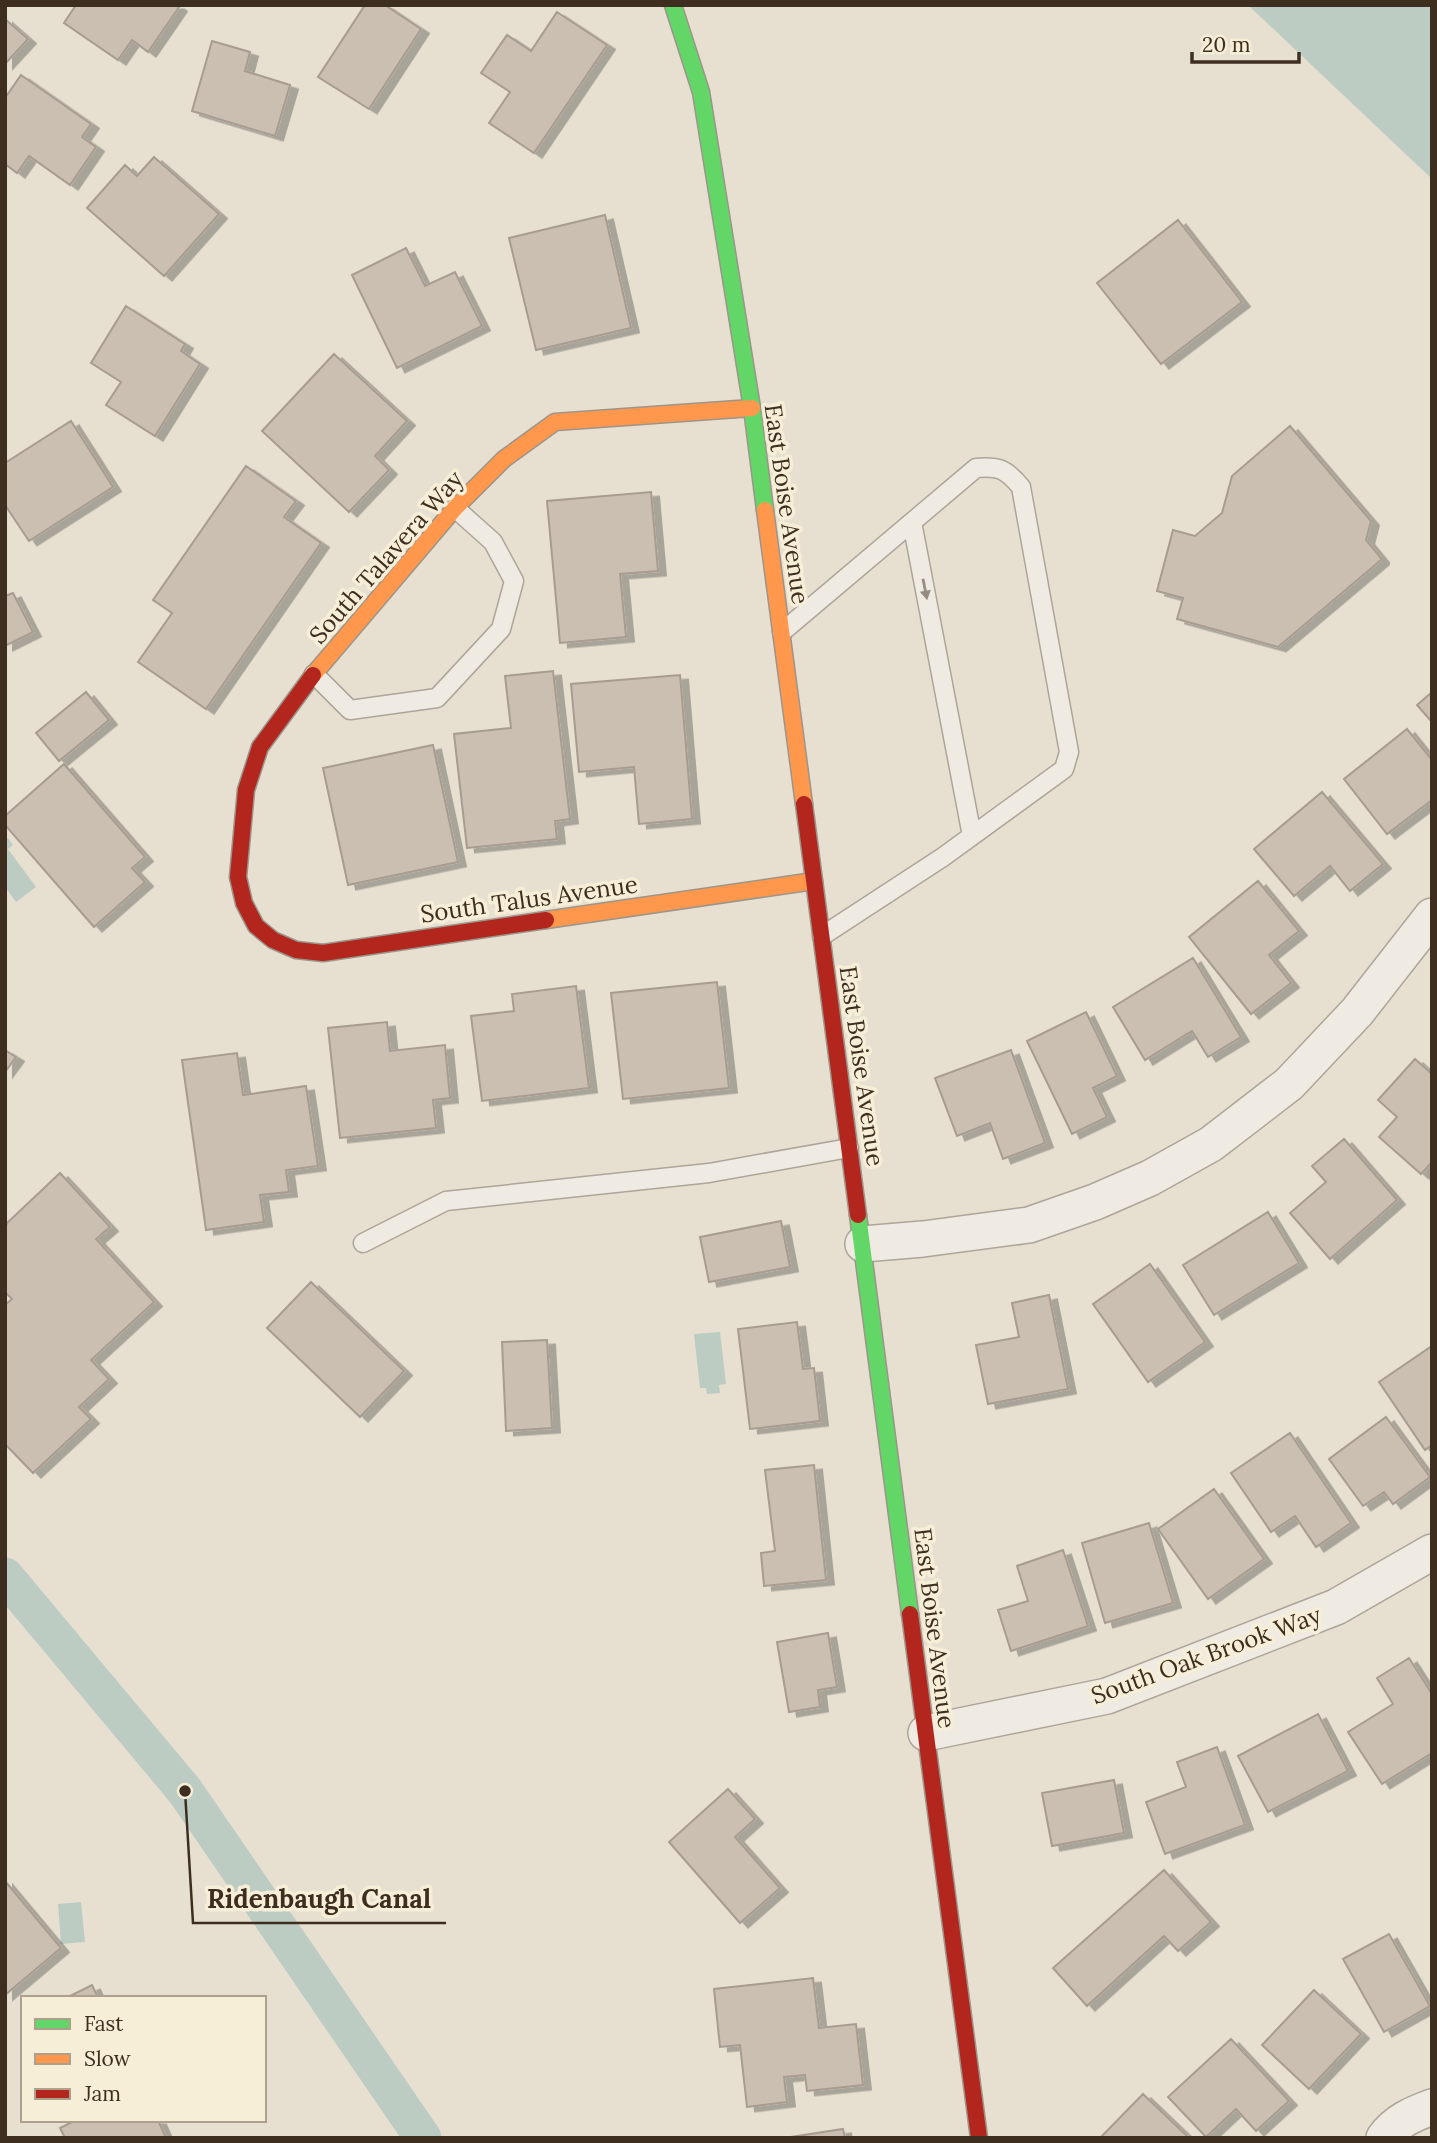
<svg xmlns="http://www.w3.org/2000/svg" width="1437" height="2143" viewBox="0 0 1437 2143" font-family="Lora,serif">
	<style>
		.water { fill: #bcccc2 }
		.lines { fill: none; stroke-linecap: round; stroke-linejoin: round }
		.canal { stroke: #bcccc2; stroke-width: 37 }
		.building { fill: #cbbfb2; stroke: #a89c90; stroke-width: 2; filter: url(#shadow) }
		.lane-casing { stroke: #ada599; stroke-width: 21 }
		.street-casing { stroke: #ada599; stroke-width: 38 }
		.fast-casing { stroke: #9c958a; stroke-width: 19 }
		.slow-casing { stroke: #9c958a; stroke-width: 19 }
		.jam-casing { stroke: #9c958a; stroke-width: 19 }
		.lane { stroke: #efebe3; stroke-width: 18 }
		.street { stroke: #efebe3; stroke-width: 35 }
		.fast { stroke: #63d668; stroke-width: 16 }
		.slow { stroke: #ff974d; stroke-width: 16 }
		.jam { stroke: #b3261e; stroke-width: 16 }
		.oneway { fill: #968c82 }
		.labels { text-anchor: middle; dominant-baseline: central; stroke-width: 7; stroke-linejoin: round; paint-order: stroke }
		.street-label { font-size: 24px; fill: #3d2e20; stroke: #f7eed8 }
		.leader { fill: none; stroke: #3d2e20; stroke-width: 2.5 }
		.callout-dot { fill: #3d2e20; stroke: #f7eed8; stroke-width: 2.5 }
		.callout-label { font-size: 26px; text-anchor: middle; font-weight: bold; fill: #3d2e20; stroke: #f7eed8; stroke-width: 7; stroke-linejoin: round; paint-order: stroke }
	</style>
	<defs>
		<filter id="shadow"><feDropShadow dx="8" dy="4.5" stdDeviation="0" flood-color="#0004"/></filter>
	</defs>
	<rect width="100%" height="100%" fill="#e7e0d1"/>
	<path class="water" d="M 1248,5 L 1432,5 L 1432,179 Z
		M 8,838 L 13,845 L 8,849 L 36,887 L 16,902 L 5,887 L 5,841 Z
		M 720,1332 L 726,1384 L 719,1385 L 720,1393 L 707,1394 L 706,1388 L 700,1388 L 694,1334 Z
		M 81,1902 L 85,1942 L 61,1944 L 58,1904 Z"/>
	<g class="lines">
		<path class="canal" d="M 5,1576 L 185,1791 L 423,2138"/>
	</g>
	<path class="building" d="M 76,5 L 176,5 L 179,7 L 148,52 L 132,40 L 118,60 L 64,23 Z
		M 365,5 L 385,5 L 421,29 L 369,109 L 318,77 Z
		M 557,12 L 607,45 L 534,153 L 489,123 L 510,92 L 481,73 L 507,35 L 531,51 Z
		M 5,19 L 28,39 L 5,64 Z
		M 212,41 L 250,52 L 245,71 L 290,85 L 275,136 L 192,111 Z
		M 21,75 L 91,124 L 82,137 L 96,147 L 70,185 L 29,156 L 17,173 L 5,164 L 5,98 Z
		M 154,157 L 219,214 L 164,276 L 87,208 L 125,165 L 137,176 Z
		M 605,215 L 631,328 L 536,350 L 509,238 Z
		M 1178,220 L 1242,302 L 1161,364 L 1097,283 Z
		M 406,248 L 425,286 L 455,272 L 482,326 L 397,368 L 352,275 Z
		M 126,306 L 185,344 L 181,351 L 200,364 L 155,436 L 106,405 L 121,382 L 91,363 Z
		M 334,354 L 407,421 L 375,456 L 389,470 L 349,512 L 262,431 Z
		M 71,421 L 113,487 L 29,541 L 5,505 L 5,463 Z
		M 1290,426 L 1371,521 L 1366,540 L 1381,558 L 1381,560 L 1278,647 L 1177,619 L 1183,598 L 1157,591 L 1173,530 L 1195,536 L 1222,513 L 1232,476 Z
		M 246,466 L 296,501 L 284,517 L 321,543 L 206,709 L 138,662 L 172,613 L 153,600 Z
		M 651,492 L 658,571 L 620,574 L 626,637 L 560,643 L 547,501 Z
		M 13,593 L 33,632 L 5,646 L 5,596 Z
		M 553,671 L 570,819 L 555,821 L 557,839 L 467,848 L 454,734 L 511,728 L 505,676 Z
		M 680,675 L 692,819 L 639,824 L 634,767 L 579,772 L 571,684 Z
		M 86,692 L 109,720 L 59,761 L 36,733 Z
		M 1432,692 L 1432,722 L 1417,705 Z
		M 1407,729 L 1432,760 L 1432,800 L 1387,834 L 1344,779 Z
		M 433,745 L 458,862 L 348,885 L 323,768 Z
		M 64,764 L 145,857 L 132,868 L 145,882 L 94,927 L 5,825 L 5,816 Z
		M 1322,792 L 1383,864 L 1350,891 L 1330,866 L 1294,896 L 1254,849 Z
		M 1258,881 L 1299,931 L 1269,955 L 1291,983 L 1251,1014 L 1189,937 Z
		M 1193,958 L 1241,1037 L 1208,1057 L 1192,1031 L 1145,1060 L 1113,1007 Z
		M 717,982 L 729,1088 L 623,1099 L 611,993 Z
		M 576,986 L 589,1088 L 482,1101 L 471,1016 L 514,1011 L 512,994 Z
		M 1086,1012 L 1117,1076 L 1093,1088 L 1107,1117 L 1072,1134 L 1027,1041 Z
		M 387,1022 L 390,1051 L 445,1045 L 450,1098 L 433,1100 L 436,1128 L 340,1138 L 328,1028 Z
		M 5,1050 L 16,1057 L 5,1072 Z
		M 1011,1050 L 1045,1143 L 1003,1159 L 990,1123 L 957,1136 L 935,1078 Z
		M 237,1053 L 243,1095 L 306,1086 L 318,1166 L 286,1170 L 289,1192 L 260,1195 L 264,1222 L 206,1230 L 182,1060 Z
		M 1415,1059 L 1432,1074 L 1432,1162 L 1421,1174 L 1379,1137 L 1397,1117 L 1378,1100 Z
		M 1344,1139 L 1397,1200 L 1330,1259 L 1290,1213 L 1326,1182 L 1312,1166 Z
		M 60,1173 L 110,1227 L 96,1239 L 154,1302 L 91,1360 L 109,1379 L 79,1407 L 91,1419 L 33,1473 L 5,1444 L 5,1305 L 12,1299 L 5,1292 L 5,1228 L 7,1223 Z
		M 1268,1212 L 1299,1263 L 1214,1315 L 1183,1265 Z
		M 781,1221 L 790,1267 L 709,1282 L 700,1237 Z
		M 1150,1264 L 1205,1342 L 1148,1382 L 1093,1304 Z
		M 311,1282 L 404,1371 L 360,1417 L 267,1328 Z
		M 1049,1295 L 1068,1389 L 988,1404 L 976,1345 L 1019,1337 L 1012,1303 Z
		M 797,1322 L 803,1369 L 814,1368 L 820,1421 L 750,1429 L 738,1329 Z
		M 547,1340 L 552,1428 L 506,1431 L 502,1342 Z
		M 1432,1346 L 1432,1445 L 1425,1450 L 1379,1382 Z
		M 1386,1417 L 1430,1477 L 1393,1504 L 1384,1492 L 1363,1506 L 1329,1459 Z
		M 1290,1433 L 1351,1523 L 1316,1547 L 1295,1516 L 1271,1532 L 1231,1473 Z
		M 814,1465 L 826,1580 L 764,1586 L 761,1553 L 775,1551 L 765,1470 Z
		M 1214,1489 L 1264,1559 L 1208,1599 L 1158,1529 Z
		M 1149,1523 L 1173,1603 L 1105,1623 L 1082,1543 Z
		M 1063,1550 L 1088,1626 L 1011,1651 L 998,1610 L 1028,1601 L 1017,1566 Z
		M 828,1633 L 837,1687 L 818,1690 L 820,1707 L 789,1712 L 777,1642 Z
		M 1409,1658 L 1432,1694 L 1432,1753 L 1382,1784 L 1348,1732 L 1393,1704 L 1377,1678 Z
		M 1318,1714 L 1348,1771 L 1268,1812 L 1238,1756 Z
		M 1217,1747 L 1245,1825 L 1165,1854 L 1146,1802 L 1186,1787 L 1177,1762 Z
		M 1114,1780 L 1124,1833 L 1052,1846 L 1042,1793 Z
		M 728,1789 L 755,1819 L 735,1837 L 780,1888 L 740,1923 L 669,1842 Z
		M 1164,1870 L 1211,1922 L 1178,1951 L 1164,1936 L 1087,2006 L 1053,1968 Z
		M 5,1881 L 61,1948 L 5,1995 Z
		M 1389,1934 L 1430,2006 L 1384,2032 L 1343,1959 Z
		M 813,1978 L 819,2028 L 856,2024 L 863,2085 L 807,2091 L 805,2075 L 784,2077 L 787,2102 L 747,2107 L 740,2045 L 720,2047 L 714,1989 Z
		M 92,1985 L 98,1998 L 66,1998 Z
		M 1314,1990 L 1361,2034 L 1309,2089 L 1262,2045 Z
		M 1231,2039 L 1289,2101 L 1256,2131 L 1236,2109 L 1206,2137 L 1168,2097 Z
		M 1143,2094 L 1187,2136 L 1185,2138 L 1100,2138 Z
		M 76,2120 L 158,2120 L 166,2138 L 65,2138 L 60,2128 Z
		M 843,2129 L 845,2138 L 784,2138 Z"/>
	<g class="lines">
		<g class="lane-casing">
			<path id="lane" d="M 912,522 L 972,836
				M 782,632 L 976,468 C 999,466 1006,469 1021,487 L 1069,752 L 1064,769 L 943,857 L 822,936
				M 314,674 L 350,710 L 437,698 L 501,629 L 514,581 L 493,542 L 455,508
				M 363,1243 L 446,1201 L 709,1173 L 849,1148"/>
		</g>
		<g class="street-casing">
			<path id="street" d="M 863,1244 L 923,1239 L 1029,1225 L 1095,1202 L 1150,1178 L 1211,1144 L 1289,1084 L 1357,1012 L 1432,916
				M 926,1733 L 1107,1696 L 1336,1607 L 1432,1552
				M 1384,2138 C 1396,2121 1413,2114 1432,2107"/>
		</g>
		<g class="fast-casing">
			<path id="fast" d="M 673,5 L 701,92 L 752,408 L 765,510
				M 858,1215 L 910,1614"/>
		</g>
		<g class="slow-casing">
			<path id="slow" d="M 765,510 L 804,804
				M 313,675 L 455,508 L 504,459 L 555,422 L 752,408
				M 546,920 L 814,881"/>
		</g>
		<g class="jam-casing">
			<path id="jam" d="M 313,675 L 260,747 L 246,790 L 238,877 L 244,903 L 256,926 L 273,940 L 296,950 L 323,953 L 546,920
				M 804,804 L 858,1215
				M 910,1614 L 979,2138"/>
		</g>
		<use href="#lane" class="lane"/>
		<use href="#street" class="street"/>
		<use href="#fast" class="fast"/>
		<use href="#slow" class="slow"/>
		<use href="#jam" class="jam"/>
	</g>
	<defs><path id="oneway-solid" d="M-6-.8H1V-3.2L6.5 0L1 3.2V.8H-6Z" transform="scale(1.75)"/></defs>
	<use class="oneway" href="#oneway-solid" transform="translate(925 589) rotate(79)"/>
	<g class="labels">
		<g class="street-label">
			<text transform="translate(787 504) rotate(82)">East Boise Avenue</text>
			<text transform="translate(386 557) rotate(-49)">South Talavera Way</text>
			<text transform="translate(529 899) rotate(-8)">South Talus Avenue</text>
			<text transform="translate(862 1066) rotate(82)">East Boise Avenue</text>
			<text transform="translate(935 1628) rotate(83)">East Boise Avenue</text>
			<text transform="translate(1206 1655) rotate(-20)">South Oak Brook Way</text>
		</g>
	</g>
	<path class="leader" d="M185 1791L193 1923H446"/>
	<circle class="callout-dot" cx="185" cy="1791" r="7"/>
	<g class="callout-label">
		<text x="319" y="1908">Ridenbaugh Canal</text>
	</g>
	<rect width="1437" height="2143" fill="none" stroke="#3d2e20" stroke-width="14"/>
	<rect x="21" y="1996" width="245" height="126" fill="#f7eed8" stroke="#ada18e" stroke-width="2"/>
	<rect x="35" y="2019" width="35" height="10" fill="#63d668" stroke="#ada18e" stroke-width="2"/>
	<text x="84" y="2031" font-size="21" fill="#3d2e20">Fast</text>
	<rect x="35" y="2054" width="35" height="10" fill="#ff974d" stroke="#ada18e" stroke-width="2"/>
	<text x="84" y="2066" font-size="21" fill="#3d2e20">Slow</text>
	<rect x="35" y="2089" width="35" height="10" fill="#b3261e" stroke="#ada18e" stroke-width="2"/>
	<text x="84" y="2101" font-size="21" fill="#3d2e20">Jam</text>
	<path d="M1192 52v10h107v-10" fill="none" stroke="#3d2e20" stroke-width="3.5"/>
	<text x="1202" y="52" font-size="21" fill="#3d2e20" stroke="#f7eed8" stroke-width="5" paint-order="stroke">20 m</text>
</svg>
